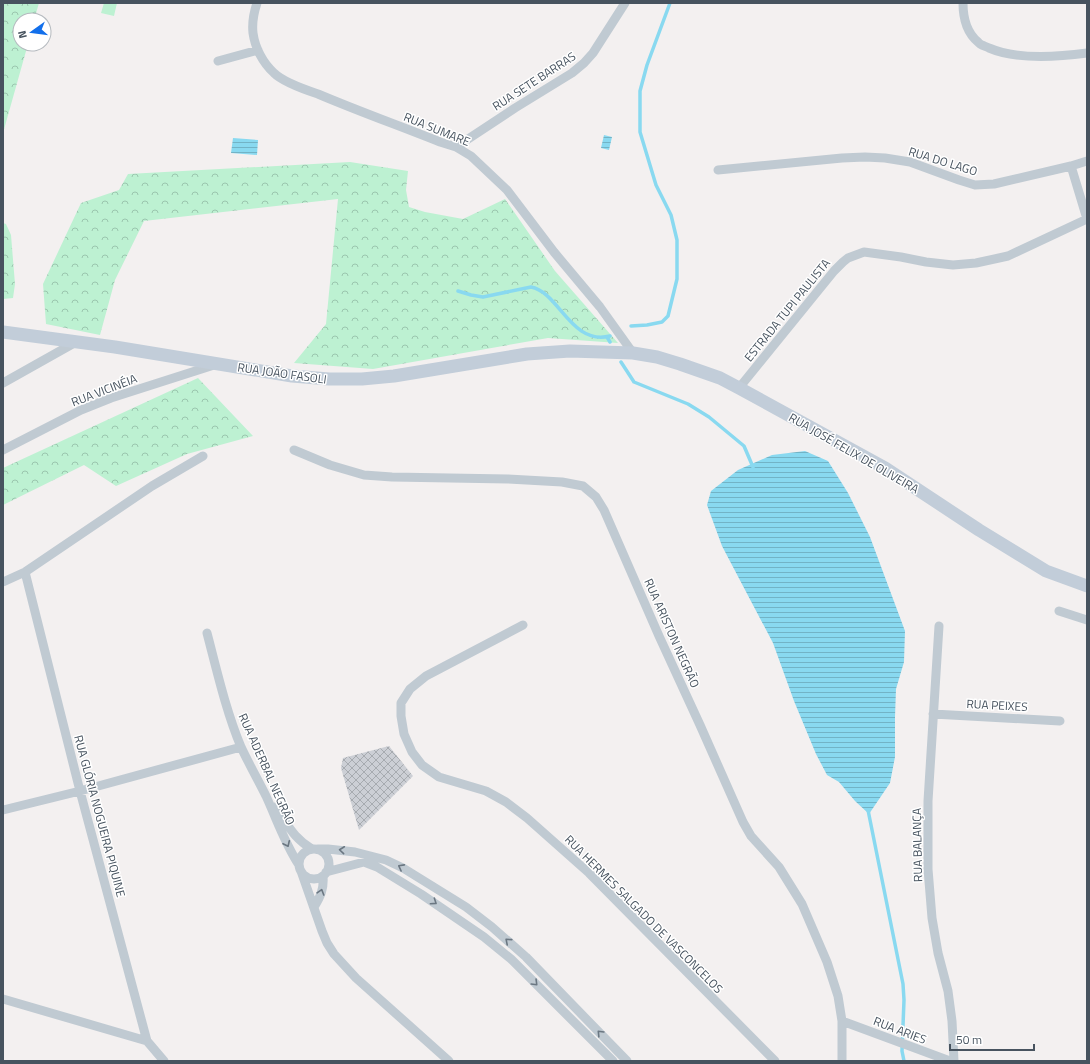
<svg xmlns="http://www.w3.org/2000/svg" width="1090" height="1064" viewBox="0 0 1090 1064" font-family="'Titillium Web',sans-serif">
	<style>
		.forest { fill: url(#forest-crowns) }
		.pitch { fill: #bdf1d2 }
		.water { fill: url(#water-rules) }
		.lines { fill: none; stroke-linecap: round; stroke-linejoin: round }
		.stream { stroke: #89d9f0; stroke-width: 3.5 }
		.building { fill: url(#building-cross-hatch) }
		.minor { stroke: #c0cad2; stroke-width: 9 }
		.secondary { stroke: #c2cdd9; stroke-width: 13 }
		.oneway { stroke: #6b7782 }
		.labels { text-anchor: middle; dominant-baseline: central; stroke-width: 3; stroke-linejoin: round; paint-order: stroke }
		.street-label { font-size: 12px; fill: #47535f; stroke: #fff }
	</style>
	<defs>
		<pattern id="forest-crowns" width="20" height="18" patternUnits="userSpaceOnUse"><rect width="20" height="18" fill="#bdf1d2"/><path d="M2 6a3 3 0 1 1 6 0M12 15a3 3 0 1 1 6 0" fill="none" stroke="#9bc6ae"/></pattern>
		<pattern id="water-rules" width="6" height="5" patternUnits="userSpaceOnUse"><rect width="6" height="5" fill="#89d9f0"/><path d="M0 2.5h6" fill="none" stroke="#72b3c6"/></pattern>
		<pattern id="building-cross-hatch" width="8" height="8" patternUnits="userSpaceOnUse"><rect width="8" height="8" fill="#cccfd5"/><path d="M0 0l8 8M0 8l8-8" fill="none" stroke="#a7abb0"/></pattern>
	</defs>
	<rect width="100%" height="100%" fill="#f3f0f0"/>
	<path class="forest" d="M 3,3 L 39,3 L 34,20 L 20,20 L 20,44 L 28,44 L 3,133 Z
		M 350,162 L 408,171 L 406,190 L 409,207 L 425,212 L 463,219 L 505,199 L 555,271 L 618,343 L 548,338 L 373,369 L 294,363 L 326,324 L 338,199 L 144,221 L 115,280 L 100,335 L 46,324 L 43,284 L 81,203 L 119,190 L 128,174 Z
		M 3,223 L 6,224 L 11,235 L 15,284 L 13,298 L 3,299 Z
		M 198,378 L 253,436 L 187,454 L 116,486 L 84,465 L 3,505 L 3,468 Z"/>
	<path class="pitch" d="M 104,3 L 117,3 L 114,16 L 101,13 Z"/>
	<path class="water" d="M 604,135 L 612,137 L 609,150 L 601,148 Z
		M 233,138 L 258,140 L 257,155 L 231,153 Z
		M 805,451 L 828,461 L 848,493 L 870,537 L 905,631 L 904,662 L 896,689 L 895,717 L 895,757 L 890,783 L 869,814 L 855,801 L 839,782 L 827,775 L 816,754 L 794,701 L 773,643 L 722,546 L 707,505 L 711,491 L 738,470 L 772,455 Z"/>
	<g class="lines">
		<path class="stream" d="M 458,291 L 471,295 L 483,297 L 531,287 C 559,292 571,346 610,336
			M 631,326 L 647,325 L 662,322 L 668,316 L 677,279 L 677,240 L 671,215 L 656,185 L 640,132 L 640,91 L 647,65 L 670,3
			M 607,337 L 610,342
			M 621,362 L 634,382 L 688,404 L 709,417 L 744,446 L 753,467
			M 868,810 L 903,984 L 904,1000 L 902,1051 L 904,1061"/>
	</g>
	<path class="building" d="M 389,746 L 413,776 L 359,830 L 341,768 L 343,758 Z"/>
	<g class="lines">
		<path class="minor" d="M 257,3 C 254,12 252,24 253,33 C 255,48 263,63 274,73 C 283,82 306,90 318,94 C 358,111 400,126 440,142 L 456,147 L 471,156 L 507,190 L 554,252 L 600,307 L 633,353
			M 963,3 C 963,18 966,32 978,42 C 980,45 985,46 989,48 C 1017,60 1057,57 1087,53
			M 218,61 L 258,50
			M 456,147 L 515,108 L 572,73 L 584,63 L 593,53 L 625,3
			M 1071,166 L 1087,219
			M 718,170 L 842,158 L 865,157 L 885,158 L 910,162 L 959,180 L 975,185 L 994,184 L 1071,166 L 1087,161
			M 3,383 L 76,342
			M 739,388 L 834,271 L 843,262 L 848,258 L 864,252 L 901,257 L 926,262 L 953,265 L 976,263 L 1008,256 L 1087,219
			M 3,450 L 81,410 L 111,398 L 214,365
			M 294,450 L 330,465 L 364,475 L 392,477 L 508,479 L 562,482 L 583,486 L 596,497 L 604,510 L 659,636 L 700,725 L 743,822 L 751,836 L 779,867 L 802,904 L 827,962 L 838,996 L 842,1021 L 842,1061
			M 25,572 L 80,791 L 147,1041 L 164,1061
			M 3,582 L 25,572 L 152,486 L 203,456
			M 1059,611 L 1087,620
			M 523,625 L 426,676 L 410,689 L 401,703 L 401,716 L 404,734 L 412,752 L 422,765 L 439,777 L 486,791 L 506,802 L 527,818 L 589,873 L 775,1061
			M 939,626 L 928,801 L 928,869 L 932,918 L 938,953 L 948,991 L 952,1021 L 954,1061
			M 207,633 C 217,671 226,711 241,747 C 249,764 258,780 266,796 C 277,820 285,844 299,865
			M 933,714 L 1060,721
			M 275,807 C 288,824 292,837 312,849
			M 3,810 L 80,791 L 241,747
			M 318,849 L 328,849 L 355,852 L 386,860 L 403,868 L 466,907 L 492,927 L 526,957 L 627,1061
			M299 864a15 15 0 1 1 30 0a15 15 0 1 1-30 0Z
			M 301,871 L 322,931 L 327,943 L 334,954 L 356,978 L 449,1061
			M 326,872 L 364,862 L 377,867 L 421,894 L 484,937 L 511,959 L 613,1061
			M 314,907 C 321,896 324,888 323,876
			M 3,999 L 147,1041
			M 842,1021 L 950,1061"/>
		<path class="secondary" d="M 3,332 L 115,347 L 292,376 L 329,379 L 362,379 L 394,376 L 527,354 L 570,351 L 633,353 L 657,357 L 680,364 L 720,378 L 739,388 L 885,468 L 979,530 L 1046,571 L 1087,586"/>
	</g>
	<defs><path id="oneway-chevron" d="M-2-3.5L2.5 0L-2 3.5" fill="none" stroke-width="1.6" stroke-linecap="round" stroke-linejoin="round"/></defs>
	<g class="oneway">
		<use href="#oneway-chevron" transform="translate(287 844) rotate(65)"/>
		<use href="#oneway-chevron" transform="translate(342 850) rotate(-174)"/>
		<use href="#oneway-chevron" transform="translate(401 867) rotate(-152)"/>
		<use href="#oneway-chevron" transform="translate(321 892) rotate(-73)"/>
		<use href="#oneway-chevron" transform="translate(434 902) rotate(34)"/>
		<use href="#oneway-chevron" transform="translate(508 941) rotate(-139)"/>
		<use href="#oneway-chevron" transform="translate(535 983) rotate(45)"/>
		<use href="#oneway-chevron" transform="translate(600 1033) rotate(-134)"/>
	</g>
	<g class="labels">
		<g class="street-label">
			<text transform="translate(534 81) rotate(-33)">RUA SETE BARRAS</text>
			<text transform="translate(437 129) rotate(22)">RUA SUMARE</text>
			<text transform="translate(943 161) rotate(17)">RUA DO LAGO</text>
			<text transform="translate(787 310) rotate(-51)">ESTRADA TUPI PAULISTA</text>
			<text transform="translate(282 373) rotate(8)">RUA JOÃO FASOLI</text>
			<text transform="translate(104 390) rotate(-21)">RUA VICINÉIA</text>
			<text transform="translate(854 453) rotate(30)">RUA JOSÉ FELIX DE OLIVEIRA</text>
			<text transform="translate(672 633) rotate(66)">RUA ARISTON NEGRÃO</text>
			<text transform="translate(997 705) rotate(3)">RUA PEIXES</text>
			<text transform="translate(267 769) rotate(66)">RUA ADERBAL NEGRÃO</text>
			<text transform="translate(100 816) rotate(75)">RUA GLÓRIA NOGUEIRA PIQUINE</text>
			<text transform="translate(917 845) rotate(-91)">RUA BALANÇA</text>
			<text transform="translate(644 914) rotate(45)">RUA HERMES SALGADO DE VASCONCELOS</text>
			<text transform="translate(900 1030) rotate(21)">RUA ARIES</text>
		</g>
	</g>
	<rect width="1090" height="1064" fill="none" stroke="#47535f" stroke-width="8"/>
	<g transform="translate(32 32) rotate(256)"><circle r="19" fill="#ffffff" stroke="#b5babf"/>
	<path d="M0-3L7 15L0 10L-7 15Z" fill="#126feb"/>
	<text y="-6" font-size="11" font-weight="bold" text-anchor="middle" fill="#47535f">N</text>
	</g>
	<path d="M950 1044v6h84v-6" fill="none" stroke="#47535f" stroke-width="2"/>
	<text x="956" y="1044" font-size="12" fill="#47535f" stroke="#ffffff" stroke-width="3" paint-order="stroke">50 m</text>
</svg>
